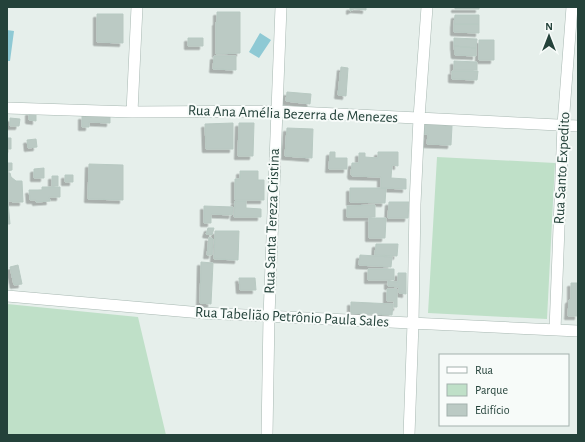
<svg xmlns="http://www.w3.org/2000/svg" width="585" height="442" viewBox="0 0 585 442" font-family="'Alegreya Sans',sans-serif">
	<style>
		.green { fill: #bfe0c8 }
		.water { fill: #8ec9d4 }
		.building { fill: #bbcac4; stroke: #b8c9c2; filter: url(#shadow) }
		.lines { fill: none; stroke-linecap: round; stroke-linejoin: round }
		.minor-casing { stroke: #a8b8b2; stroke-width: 12 }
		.minor { stroke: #fff; stroke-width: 11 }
		.labels { text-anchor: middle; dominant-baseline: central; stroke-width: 4; stroke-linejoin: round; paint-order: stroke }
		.street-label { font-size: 15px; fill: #24423a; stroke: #f7fbf9 }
	</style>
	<defs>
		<filter id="shadow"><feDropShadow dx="-3.5" dy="3.5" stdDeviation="0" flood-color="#0004"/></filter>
	</defs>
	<rect width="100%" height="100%" fill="#e6efeb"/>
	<path class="green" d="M 437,157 L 555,163 L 547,319 L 428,313 Z
		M 7,304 L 138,317 L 166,435 L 7,435 Z"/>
	<path class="water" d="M 7,30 L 14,31 L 10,61 L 7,61 Z
		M 260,33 L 271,40 L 259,58 L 249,52 Z"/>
	<path class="building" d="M 350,7 L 366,7 L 366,10 L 354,9 L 350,11 Z
		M 455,7 L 479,7 L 479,9 L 455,9 Z
		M 217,12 L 240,12 L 240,53 L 216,54 L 216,22 L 217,22 Z
		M 97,14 L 123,14 L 123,43 L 97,42 Z
		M 455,15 L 479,15 L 479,24 L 454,24 Z
		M 454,24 L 479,24 L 479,33 L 454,32 Z
		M 188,38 L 203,38 L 203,46 L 188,46 Z
		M 454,38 L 477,39 L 476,48 L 454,46 Z
		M 479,40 L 494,40 L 494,60 L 479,60 Z
		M 454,46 L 476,48 L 476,56 L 455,55 Z
		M 214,56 L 236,56 L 236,70 L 213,69 Z
		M 454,61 L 477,62 L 477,70 L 454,70 Z
		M 341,67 L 348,68 L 346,96 L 338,95 Z
		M 452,71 L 478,71 L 477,80 L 452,79 Z
		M 287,92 L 311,94 L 310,104 L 286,101 Z
		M 29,112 L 36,112 L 36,121 L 29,120 Z
		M 82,116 L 110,117 L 110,123 L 89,122 L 89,127 L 82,127 Z
		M 10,118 L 20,119 L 19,126 L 10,126 Z
		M 233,123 L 233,149 L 206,149 L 205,124 Z
		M 239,123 L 254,123 L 253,156 L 238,156 Z
		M 422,124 L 452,126 L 451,145 L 427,144 L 428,134 L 421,134 Z
		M 287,128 L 313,129 L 312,158 L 285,156 Z
		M 7,138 L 11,138 L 11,149 L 7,149 Z
		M 36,139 L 37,147 L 28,148 L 27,140 Z
		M 330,152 L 335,152 L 335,158 L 347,158 L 347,169 L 329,169 Z
		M 378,152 L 398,152 L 398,166 L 392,165 L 391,178 L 406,179 L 406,189 L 381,188 L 381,177 L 352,176 L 351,174 L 352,163 L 359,163 L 359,153 L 365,153 L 365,157 L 378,158 Z
		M 7,163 L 12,163 L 12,170 L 7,171 Z
		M 89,164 L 123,165 L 123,200 L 88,199 Z
		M 44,168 L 44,178 L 34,178 L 34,169 Z
		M 240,171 L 258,171 L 258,180 L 264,180 L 264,200 L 235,200 L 235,179 L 240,179 Z
		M 7,173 L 10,173 L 11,177 L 16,181 L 22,181 L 23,202 L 12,202 L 12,201 L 7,201 Z
		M 65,175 L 73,175 L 73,182 L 65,182 Z
		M 52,176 L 58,176 L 58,186 L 52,186 Z
		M 42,187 L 60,187 L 60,197 L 49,197 L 50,201 L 36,202 L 36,200 L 30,200 L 29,190 L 42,190 Z
		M 350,188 L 386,188 L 385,203 L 350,202 Z
		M 7,201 L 8,201 L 10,224 L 7,224 Z
		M 235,201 L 246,201 L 246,208 L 261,209 L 261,217 L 234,217 Z
		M 389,202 L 409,202 L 408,218 L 388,218 Z
		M 375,205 L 375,217 L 347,217 L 347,206 Z
		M 204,206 L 233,207 L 232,215 L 211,214 L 211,223 L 204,223 Z
		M 369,218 L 386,218 L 385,238 L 369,238 Z
		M 208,228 L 214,228 L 212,235 L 206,234 Z
		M 215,231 L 239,231 L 238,260 L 214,259 Z
		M 209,237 L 213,239 L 212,255 L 207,255 Z
		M 376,244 L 398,244 L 397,256 L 375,255 Z
		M 360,255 L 392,257 L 391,267 L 359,265 Z
		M 201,262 L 213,263 L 211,304 L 200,303 Z
		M 18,265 L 22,284 L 14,285 L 10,267 Z
		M 368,269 L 394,269 L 394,280 L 368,280 Z
		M 398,273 L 406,273 L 406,294 L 399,293 L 399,287 L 388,286 L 388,281 L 398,282 Z
		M 239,278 L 255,278 L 256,290 L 240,290 Z
		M 571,283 L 578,283 L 578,316 L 568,316 L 569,300 L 571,299 Z
		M 387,289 L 397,289 L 397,307 L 394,307 L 394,301 L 387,301 Z
		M 351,302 L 393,304 L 392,315 L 351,313 Z"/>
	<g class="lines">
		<g class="minor-casing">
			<path id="minor" d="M 7,108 L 132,112 L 276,111 L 578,126
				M 132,112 L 137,7
				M 7,296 L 202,313 L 578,331
				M 555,330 L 563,125 L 572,7
				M 267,435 L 269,316 L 281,7
				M 409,435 L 413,323 L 415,204 L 419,118 L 427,7"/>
		</g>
		<use href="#minor" class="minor"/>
	</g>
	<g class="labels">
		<g class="street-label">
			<text transform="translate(293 114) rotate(2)">Rua Ana Amélia Bezerra de Menezes</text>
			<text transform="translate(562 168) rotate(-87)">Rua Santo Expedito</text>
			<text transform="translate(272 221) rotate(-88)">Rua Santa Tereza Cristina</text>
			<text transform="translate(292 317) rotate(3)">Rua Tabelião Petrônio Paula Sales</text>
		</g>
	</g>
	<rect width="585" height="442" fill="none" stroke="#24423a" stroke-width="16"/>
	<rect x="439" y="354" width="130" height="72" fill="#f7fbf9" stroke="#a3b1ad"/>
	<rect x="447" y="367" width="20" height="6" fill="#ffffff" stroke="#a3b1ad"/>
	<text x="475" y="374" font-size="12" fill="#24423a">Rua</text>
	<rect x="447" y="384" width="20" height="12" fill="#bfe0c8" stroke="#a3b1ad"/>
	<text x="475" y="394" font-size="12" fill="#24423a">Parque</text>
	<rect x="447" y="404" width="20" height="12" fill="#bbcac4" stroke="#a3b1ad"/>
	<text x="475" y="414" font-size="12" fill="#24423a">Edifício</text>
	<g transform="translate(549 36)" stroke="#f7fbf9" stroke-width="3" paint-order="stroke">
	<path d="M0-3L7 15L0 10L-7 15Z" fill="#24423a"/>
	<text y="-6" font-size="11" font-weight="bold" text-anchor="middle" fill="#24423a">N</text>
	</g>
</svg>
